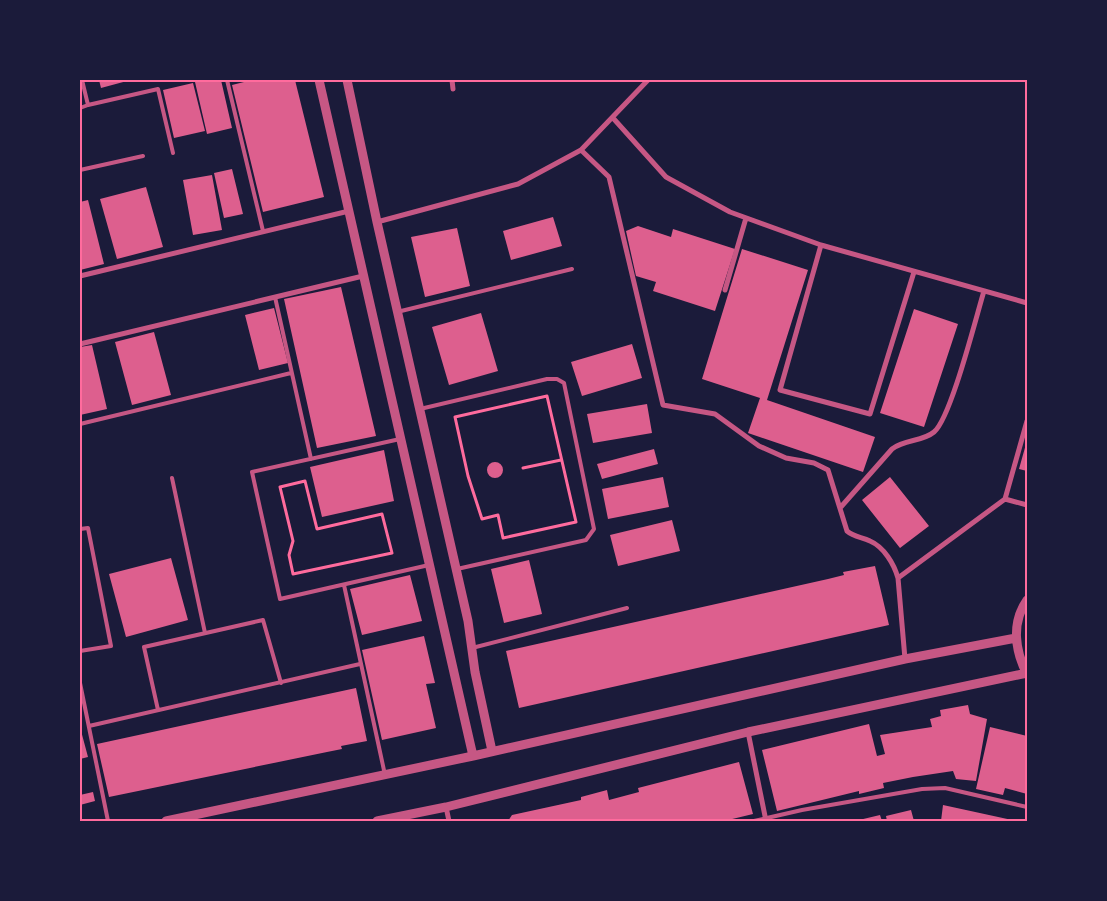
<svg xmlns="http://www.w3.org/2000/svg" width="1107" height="901" viewBox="0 0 1107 901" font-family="'PT Sans',sans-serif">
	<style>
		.building { fill: #dd5f8e }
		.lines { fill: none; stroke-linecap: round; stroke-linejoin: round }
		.path { stroke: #ff6b9d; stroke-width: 3 }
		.service { stroke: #c65784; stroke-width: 4 }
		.minor { stroke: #c65784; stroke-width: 5 }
		.tertiary { stroke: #c65784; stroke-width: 9 }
		.neatline { fill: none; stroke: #ff6b9d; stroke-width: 2 }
	</style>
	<rect width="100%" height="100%" fill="#1b1b3a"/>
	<path class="building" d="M 99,80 L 127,80 L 127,81 L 101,88 Z
		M 203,80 L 221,80 L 232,128 L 207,134 L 195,82 Z
		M 252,80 L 295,80 L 324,197 L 263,212 L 232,85 Z
		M 193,83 L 205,131 L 174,138 L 163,90 Z
		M 232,169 L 243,214 L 224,218 L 214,173 Z
		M 212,175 L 222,230 L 193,235 L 183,180 Z
		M 146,187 L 163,247 L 117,259 L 100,199 Z
		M 88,200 L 104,264 L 80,270 L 80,202 Z
		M 553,217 L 562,246 L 511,260 L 503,231 Z
		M 638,226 L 671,237 L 673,229 L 735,249 L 715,311 L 653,291 L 656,282 L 636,276 L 626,231 Z
		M 457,228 L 470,286 L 425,297 L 411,237 Z
		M 742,249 L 808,270 L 767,400 L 875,437 L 863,472 L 748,433 L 760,398 L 702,379 Z
		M 341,287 L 376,436 L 317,448 L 284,299 Z
		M 274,308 L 288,363 L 259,370 L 245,315 Z
		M 914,309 L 958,324 L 924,427 L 880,413 Z
		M 481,313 L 498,371 L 449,385 L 432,327 Z
		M 154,332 L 171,395 L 132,405 L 115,342 Z
		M 632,344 L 642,378 L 582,396 L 571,362 Z
		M 92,345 L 107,409 L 80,415 L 80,347 Z
		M 647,404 L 652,433 L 593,443 L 587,414 Z
		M 1026,444 L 1027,444 L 1027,471 L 1019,469 Z
		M 654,449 L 658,464 L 602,479 L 597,464 Z
		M 384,450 L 394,501 L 322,517 L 310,467 Z
		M487 470a8 8 0 1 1 16 0a8 8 0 1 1-16 0Z
		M 663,477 L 669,507 L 608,519 L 602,489 Z
		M 890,477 L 929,526 L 900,548 L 862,500 Z
		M 672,520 L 680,551 L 618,566 L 610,535 Z
		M 171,558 L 188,620 L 126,637 L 109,574 Z
		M 529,560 L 542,614 L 504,623 L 491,569 Z
		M 875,566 L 889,625 L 519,708 L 506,651 L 828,579 L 844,575 L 843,572 Z
		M 410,575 L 422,621 L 362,635 L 350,589 Z
		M 424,636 L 435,683 L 426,684 L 436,728 L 382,740 L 362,650 Z
		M 356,688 L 367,741 L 341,746 L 342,749 L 327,752 L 109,797 L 97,744 Z
		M 968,705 L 970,714 L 987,719 L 976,781 L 956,779 L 953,771 L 913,777 L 883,783 L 884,788 L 859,794 L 859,791 L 777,811 L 762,750 L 869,724 L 877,756 L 885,754 L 880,735 L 932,727 L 930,719 L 941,716 L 940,710 Z
		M 80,727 L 88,757 L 80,759 Z
		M 990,727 L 1027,736 L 1027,794 L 1005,788 L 1003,795 L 976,789 Z
		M 739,762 L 753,814 L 724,821 L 508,821 L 512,815 L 581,800 L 581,797 L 607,790 L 609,800 L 639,792 L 638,788 Z
		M 93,792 L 95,801 L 80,805 L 80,795 Z
		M 943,805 L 1012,820 L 1012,821 L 941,821 Z
		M 911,810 L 914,821 L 887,821 L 886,816 Z
		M 880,815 L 882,821 L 859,821 L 859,820 Z"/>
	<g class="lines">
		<path class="path" d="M 547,396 L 576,522 L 503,538 L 498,515 L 482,519 L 468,476 L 455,417 Z
			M 523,468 L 561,460
			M 305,481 L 317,529 L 382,514 L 392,553 L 293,574 L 289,555 L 293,541 L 280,487 Z"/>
		<path class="service" d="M 227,80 L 263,231
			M 88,105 L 158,89 L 173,153
			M 80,108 L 88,105 L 82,80
			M 80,170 L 143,156
			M 275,297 L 311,459
			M 397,312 L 572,269
			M 420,409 L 547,379 L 557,379 L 564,383 L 594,529 L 586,540 L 457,569
			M 80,424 L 291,373
			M 400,439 L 252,472 L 280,599 L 429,565
			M 172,478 L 205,633
			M 80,529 L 88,528 L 111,646 L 80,651
			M 344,585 L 385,775
			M 472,648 L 627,608
			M 80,683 L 108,821
			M 158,710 L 144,647 L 263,620 L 281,683
			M 89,726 L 360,664
			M 754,821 L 802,810 L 922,789 L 945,788 L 1027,807"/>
		<path class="minor" d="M 452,80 L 453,89
			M 613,118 L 666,177 L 730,212 L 821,245 L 1027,303
			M 581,150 L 609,177 L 663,405 L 715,414 L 759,446 L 786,458 L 814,463 L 828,470 L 847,531 C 854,537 862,537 870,541 C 884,547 894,564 898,578
			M 377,222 L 518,184 L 581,150 L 648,80
			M 821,245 L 780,390 L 870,414 L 914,272
			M 80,276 L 349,211
			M 725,290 L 746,218
			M 80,344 L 363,276
			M 1005,499 L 1027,505
			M 840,508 L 892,449 C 905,439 922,442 934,432 C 951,418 976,317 984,291
			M 905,659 L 898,578 L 1005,499 L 1027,421
			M 748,732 L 766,821
			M 446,807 L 449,821"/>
		<path class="tertiary" d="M 319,80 L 473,756
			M 347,80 L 377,222 L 468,621 L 475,672 L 492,751
			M 1027,600 C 1011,623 1015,651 1027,674
			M 166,821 L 473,756 L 905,659 L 1016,638
			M 377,821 L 446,807 L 748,732 L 1027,673"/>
	</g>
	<rect width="1107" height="901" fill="none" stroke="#1b1b3a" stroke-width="162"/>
	<rect x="81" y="81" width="945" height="739" class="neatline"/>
</svg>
